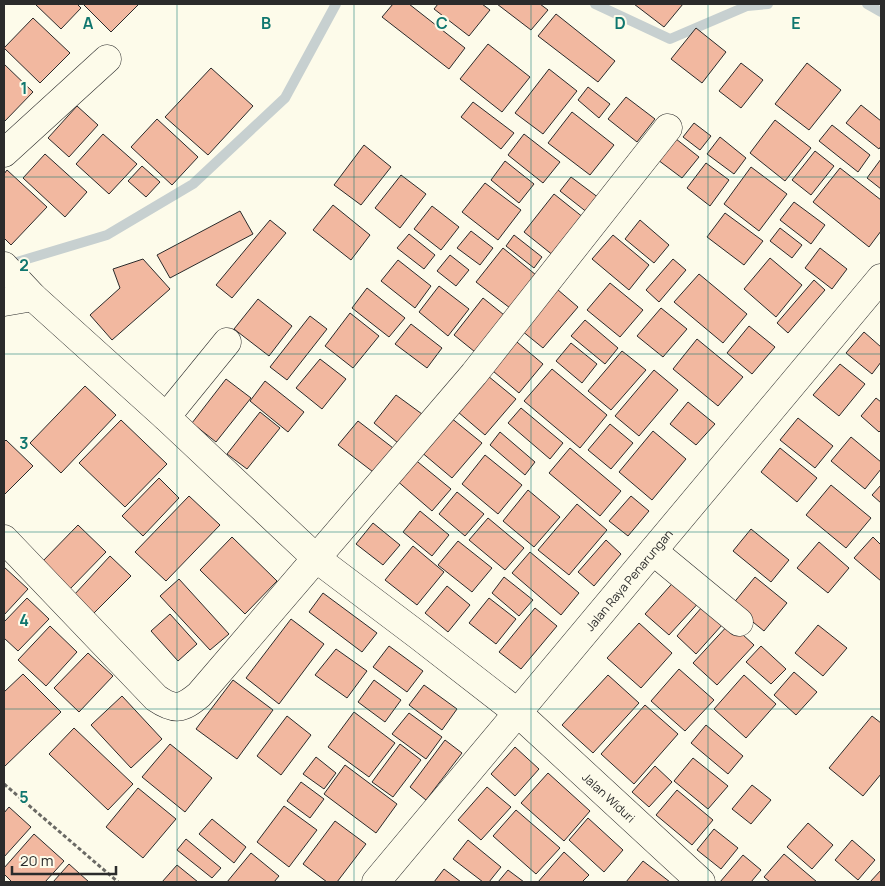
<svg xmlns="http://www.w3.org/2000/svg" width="885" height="886" viewBox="0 0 885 886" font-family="Manrope,sans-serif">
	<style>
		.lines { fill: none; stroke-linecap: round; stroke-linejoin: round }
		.stream { stroke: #c7d0d0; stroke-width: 10 }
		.building { fill: #f2b8a0; stroke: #2b2b2b }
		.minor-casing { stroke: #2b2b2b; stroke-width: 29 }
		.major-casing { stroke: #2b2b2b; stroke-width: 29 }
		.path { stroke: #6a6964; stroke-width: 3; stroke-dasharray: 4 2.5; stroke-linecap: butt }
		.minor { stroke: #fdfbea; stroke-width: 28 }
		.major { stroke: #fdfbea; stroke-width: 28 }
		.grid { fill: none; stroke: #0f766e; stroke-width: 1; stroke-opacity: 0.55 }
		.labels { text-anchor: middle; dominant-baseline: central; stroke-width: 4; stroke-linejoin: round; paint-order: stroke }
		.street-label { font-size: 12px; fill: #2b2b2b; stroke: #fdfbea }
		.grid-label { font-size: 16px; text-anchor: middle; font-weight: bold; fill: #0f766e; stroke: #fdfbea; stroke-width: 4; stroke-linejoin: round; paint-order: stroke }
	</style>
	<rect width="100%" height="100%" fill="#fdfbea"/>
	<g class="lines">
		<path class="stream" d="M 595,4 L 670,39 L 747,6 L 768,4
			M 867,4 L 881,12
			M 7,265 L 107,235 L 193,184 L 285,98 L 336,4"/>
	</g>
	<path class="building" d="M 35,4 L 77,4 L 81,8 L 61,29 Z
		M 83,4 L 139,4 L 111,32 Z
		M 393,4 L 409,4 L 465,48 L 449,69 L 382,17 Z
		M 438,4 L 482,4 L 490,10 L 469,36 L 434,9 Z
		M 497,4 L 540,4 L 548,10 L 531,30 Z
		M 634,4 L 683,4 L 664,27 Z
		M 556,14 L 615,61 L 598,82 L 538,36 Z
		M 33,18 L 70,53 L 40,83 L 4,48 Z
		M 696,28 L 726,52 L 702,83 L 671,59 Z
		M 488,44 L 530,77 L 502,112 L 460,79 Z
		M 741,63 L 763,80 L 741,108 L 719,91 Z
		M 807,63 L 841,90 L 809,130 L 775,104 Z
		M 4,64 L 33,92 L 4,122 Z
		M 211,68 L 253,106 L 208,155 L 165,117 Z
		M 549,69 L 577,91 L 543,134 L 515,113 Z
		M 588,87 L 610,104 L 599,118 L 578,100 Z
		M 626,97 L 655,119 L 637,142 L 608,119 Z
		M 473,102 L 514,133 L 501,149 L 461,117 Z
		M 861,105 L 881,121 L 881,146 L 879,149 L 846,123 Z
		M 77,106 L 98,125 L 69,157 L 48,138 Z
		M 572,112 L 614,145 L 590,175 L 548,143 Z
		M 157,119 L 198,157 L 172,185 L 131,147 Z
		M 775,120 L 811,148 L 785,181 L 750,153 Z
		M 694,123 L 711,136 L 700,150 L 683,137 Z
		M 832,125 L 870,155 L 858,172 L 819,141 Z
		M 103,134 L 137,164 L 109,194 L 76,164 Z
		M 524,134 L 560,162 L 543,183 L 508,155 Z
		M 671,135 L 699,157 L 682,178 L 654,157 Z
		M 720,137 L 746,158 L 734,174 L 707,154 Z
		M 364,145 L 391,167 L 361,205 L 334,185 Z
		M 815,151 L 834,166 L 811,195 L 792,180 Z
		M 45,154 L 87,192 L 65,217 L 23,178 Z
		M 881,159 L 881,189 L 867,178 Z
		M 505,161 L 534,184 L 519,203 L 491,180 Z
		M 706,163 L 729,180 L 710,206 L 687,188 Z
		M 142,166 L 160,182 L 146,197 L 128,181 Z
		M 751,167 L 787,194 L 759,231 L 724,204 Z
		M 840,168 L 881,200 L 881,231 L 869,247 L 813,202 Z
		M 7,170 L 47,207 L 11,245 L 4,238 L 4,174 Z
		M 401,175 L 426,194 L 400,228 L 375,208 Z
		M 571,177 L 599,198 L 588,213 L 560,191 Z
		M 485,183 L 521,210 L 498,240 L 462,212 Z
		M 554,194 L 584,218 L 554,256 L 524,232 Z
		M 794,202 L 825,225 L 811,244 L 780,220 Z
		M 333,205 L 370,235 L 351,260 L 313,230 Z
		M 432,206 L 459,227 L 441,250 L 414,229 Z
		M 240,211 L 253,234 L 170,278 L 157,255 Z
		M 725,213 L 763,241 L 744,265 L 707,237 Z
		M 270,220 L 286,233 L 232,298 L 216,285 Z
		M 640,220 L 669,245 L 654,263 L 625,239 Z
		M 780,228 L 802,245 L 792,258 L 770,241 Z
		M 471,231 L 493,248 L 480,265 L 457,248 Z
		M 409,234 L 435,255 L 424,269 L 397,248 Z
		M 514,235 L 542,257 L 534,268 L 506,246 Z
		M 613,235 L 649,265 L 629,290 L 592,259 Z
		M 503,248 L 536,275 L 510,308 L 476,282 Z
		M 820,248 L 847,269 L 832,289 L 805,268 Z
		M 450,255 L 469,270 L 456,286 L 437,271 Z
		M 770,258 L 802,285 L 776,317 L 744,289 Z
		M 143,259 L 170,289 L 112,340 L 90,315 L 120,288 L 113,269 Z
		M 673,259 L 686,270 L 659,302 L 646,290 Z
		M 398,260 L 431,286 L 415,308 L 381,281 Z
		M 699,274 L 747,314 L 723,343 L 674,302 Z
		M 814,280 L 825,290 L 788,333 L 777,323 Z
		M 610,283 L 643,310 L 620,337 L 587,310 Z
		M 551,284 L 578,307 L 543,348 L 516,326 Z
		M 439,286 L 469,309 L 448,336 L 419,312 Z
		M 367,288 L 405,318 L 389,337 L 352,308 Z
		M 483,298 L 509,319 L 480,356 L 454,335 Z
		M 258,299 L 292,326 L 269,356 L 234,329 Z
		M 661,308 L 687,329 L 663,357 L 637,336 Z
		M 350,313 L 379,336 L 353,368 L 325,346 Z
		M 310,316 L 327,329 L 287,380 L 270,367 Z
		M 585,320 L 618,348 L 605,364 L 571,336 Z
		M 411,324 L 442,348 L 427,368 L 395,344 Z
		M 749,326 L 775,347 L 752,374 L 727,353 Z
		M 864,332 L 881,347 L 881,362 L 872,374 L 846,353 Z
		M 511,337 L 543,364 L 519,393 L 487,366 Z
		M 697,339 L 743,377 L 718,406 L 673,369 Z
		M 571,343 L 597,364 L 582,383 L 556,361 Z
		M 622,351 L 646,370 L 611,410 L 588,391 Z
		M 320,359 L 346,379 L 322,409 L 296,388 Z
		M 840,364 L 865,384 L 839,416 L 813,395 Z
		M 552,369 L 607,415 L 580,448 L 524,401 Z
		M 654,370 L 678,390 L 639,436 L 615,416 Z
		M 488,376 L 516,399 L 485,435 L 458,412 Z
		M 226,379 L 251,398 L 216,442 L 192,423 Z
		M 265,381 L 304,412 L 288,432 L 250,401 Z
		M 85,386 L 116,415 L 61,473 L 30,443 Z
		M 396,395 L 422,414 L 398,443 L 374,423 Z
		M 876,398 L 881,402 L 881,430 L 879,432 L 861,416 Z
		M 688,402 L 715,424 L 696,445 L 670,424 Z
		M 521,408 L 563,443 L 550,459 L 508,423 Z
		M 260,412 L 280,428 L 247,469 L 227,454 Z
		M 450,417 L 482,443 L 452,478 L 420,451 Z
		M 798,418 L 833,446 L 815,468 L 780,440 Z
		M 121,420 L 167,464 L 125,507 L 79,463 Z
		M 358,421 L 397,451 L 377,475 L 338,445 Z
		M 610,424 L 633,443 L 611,469 L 588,450 Z
		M 653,431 L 686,459 L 652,500 L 619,472 Z
		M 500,432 L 535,462 L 525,475 L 490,445 Z
		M 851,437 L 881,462 L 881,469 L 865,489 L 831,461 Z
		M 6,440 L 33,466 L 4,495 L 4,442 Z
		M 570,448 L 621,491 L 600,516 L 549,473 Z
		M 780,448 L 817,478 L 797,502 L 761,472 Z
		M 485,455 L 522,485 L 498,514 L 462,484 Z
		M 413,458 L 451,489 L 432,511 L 395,479 Z
		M 159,478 L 179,498 L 143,536 L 122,516 Z
		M 831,485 L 871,518 L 846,548 L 806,515 Z
		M 881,485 L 881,503 L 872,495 Z
		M 528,490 L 560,517 L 534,547 L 503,521 Z
		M 457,492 L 484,514 L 465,536 L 439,514 Z
		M 189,496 L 220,525 L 166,581 L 135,552 Z
		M 631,496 L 649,511 L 628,536 L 609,521 Z
		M 577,504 L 607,530 L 569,575 L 538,550 Z
		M 420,511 L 449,535 L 432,556 L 403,532 Z
		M 488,518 L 524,548 L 505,570 L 469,540 Z
		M 373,523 L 400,545 L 383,565 L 356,544 Z
		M 78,525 L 106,552 L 68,591 L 40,564 Z
		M 751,529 L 789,560 L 771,582 L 733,551 Z
		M 232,537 L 277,581 L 245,614 L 200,570 Z
		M 873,537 L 881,545 L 881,581 L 854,558 Z
		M 606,540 L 621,554 L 594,586 L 578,572 Z
		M 458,541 L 492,568 L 472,592 L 438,565 Z
		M 819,542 L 849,568 L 828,593 L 797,568 Z
		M 413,546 L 444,572 L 417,605 L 385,580 Z
		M 530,552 L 579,593 L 561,615 L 512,573 Z
		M 110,556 L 131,576 L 94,613 L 74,595 Z
		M 4,567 L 28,589 L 4,615 Z
		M 504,577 L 533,600 L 519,616 L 492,593 Z
		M 678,577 L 703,598 L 669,635 L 645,614 Z
		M 755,577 L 787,603 L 764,631 L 732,605 Z
		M 179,579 L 229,634 L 210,650 L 160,596 Z
		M 447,586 L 470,605 L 448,632 L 425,613 Z
		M 323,593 L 377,633 L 362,652 L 309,612 Z
		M 27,598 L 49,619 L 18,651 L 4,638 L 4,622 Z
		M 489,598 L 516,619 L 496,644 L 469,623 Z
		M 702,607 L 722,625 L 696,654 L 677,636 Z
		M 535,608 L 557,626 L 521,669 L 499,652 Z
		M 170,614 L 197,644 L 178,661 L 151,631 Z
		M 291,619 L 324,644 L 279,704 L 246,678 Z
		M 639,623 L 672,653 L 641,688 L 607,658 Z
		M 730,623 L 754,645 L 717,685 L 693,663 Z
		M 818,625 L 847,648 L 823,676 L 795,653 Z
		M 50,626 L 77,652 L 46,686 L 18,660 Z
		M 389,646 L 423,671 L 407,692 L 373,667 Z
		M 761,646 L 786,669 L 771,684 L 746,662 Z
		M 336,649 L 367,671 L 347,698 L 315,675 Z
		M 88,653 L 113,676 L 79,712 L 54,688 Z
		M 679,669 L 714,700 L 685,731 L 651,701 Z
		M 794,672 L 817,692 L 796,715 L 774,695 Z
		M 23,674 L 61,712 L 4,767 L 4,692 Z
		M 608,675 L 639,703 L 593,753 L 562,725 Z
		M 744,675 L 776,704 L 746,738 L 714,709 Z
		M 233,680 L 273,710 L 237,759 L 196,729 Z
		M 374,680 L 401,700 L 385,722 L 358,702 Z
		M 424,685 L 457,709 L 442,730 L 409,705 Z
		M 122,696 L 162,739 L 131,768 L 91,725 Z
		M 645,705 L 678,734 L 634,784 L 601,754 Z
		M 354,712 L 395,743 L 369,777 L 328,747 Z
		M 409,713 L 442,737 L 426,759 L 392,734 Z
		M 287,716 L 311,735 L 281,775 L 257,756 Z
		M 872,716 L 881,723 L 881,774 L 863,796 L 829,768 Z
		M 706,725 L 743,756 L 728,774 L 691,743 Z
		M 74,728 L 133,784 L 108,810 L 49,754 Z
		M 445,740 L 462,753 L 426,800 L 410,787 Z
		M 170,744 L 212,778 L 185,812 L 142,777 Z
		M 400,744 L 421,760 L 393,797 L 372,782 Z
		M 515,747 L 539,769 L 515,796 L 491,774 Z
		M 316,757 L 336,773 L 324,789 L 303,774 Z
		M 693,758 L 728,786 L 708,809 L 674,781 Z
		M 345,765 L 397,804 L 376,833 L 324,794 Z
		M 655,766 L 672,782 L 649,807 L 632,792 Z
		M 548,773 L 590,811 L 564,841 L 521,803 Z
		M 301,782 L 324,799 L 310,818 L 287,801 Z
		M 752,785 L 771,800 L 751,824 L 732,809 Z
		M 487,787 L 511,807 L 481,840 L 458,820 Z
		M 138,788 L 176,819 L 143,858 L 106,827 Z
		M 677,790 L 713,820 L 692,845 L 656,815 Z
		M 284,806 L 317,830 L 289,867 L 257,842 Z
		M 9,807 L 31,827 L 4,857 L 4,813 Z
		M 516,810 L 560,848 L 536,874 L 493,836 Z
		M 588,818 L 623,850 L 604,872 L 569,840 Z
		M 212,819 L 246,847 L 234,863 L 199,834 Z
		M 335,821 L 366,844 L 337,882 L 327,882 L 303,864 Z
		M 808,823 L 833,845 L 812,869 L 787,847 Z
		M 714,829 L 738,848 L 721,869 L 697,850 Z
		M 34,834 L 64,861 L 45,882 L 12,882 L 4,874 L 4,868 Z
		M 186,839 L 221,868 L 212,878 L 177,850 Z
		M 468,840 L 501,867 L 489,882 L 483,882 L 453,859 Z
		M 852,840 L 875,860 L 858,880 L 835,860 Z
		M 564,852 L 589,875 L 582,882 L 538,882 Z
		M 251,853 L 279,876 L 274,882 L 227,882 Z
		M 784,854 L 817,882 L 770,882 L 764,877 Z
		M 743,855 L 761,870 L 751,882 L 720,882 Z
		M 643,861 L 670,882 L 626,882 Z
		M 69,864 L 89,882 L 53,882 Z
		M 177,865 L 198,882 L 162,882 Z
		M 444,869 L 461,882 L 434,882 Z
		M 508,870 L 524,882 L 498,882 Z
		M 881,870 L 881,882 L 870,882 Z"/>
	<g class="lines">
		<g class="minor-casing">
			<g id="minor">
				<path d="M 4,153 L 107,59"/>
				<path id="s1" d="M 4,266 L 33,297 L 166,417 L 317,559 L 419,636 L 518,713 L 701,882"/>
				<path d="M 4,302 L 33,297"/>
				<path d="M 166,417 L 227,342"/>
				<path d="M 4,539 L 156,698 C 175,711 182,709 199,695 L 474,374 L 668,128"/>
				<path d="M 653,551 L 739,622"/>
			</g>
		</g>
		<g class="major-casing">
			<g id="major">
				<path id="s2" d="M 376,882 L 881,278"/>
			</g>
		</g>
		<path class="path" d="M 4,784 L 118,882"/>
		<use href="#minor" class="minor"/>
		<use href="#major" class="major"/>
	</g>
	<path class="grid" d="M 177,4 L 177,882M 354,4 L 354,882M 531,4 L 531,882M 708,4 L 708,882M 4,177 L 881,177M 4,354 L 881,354M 4,532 L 881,532M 4,709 L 881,709"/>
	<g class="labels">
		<g class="street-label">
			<text stroke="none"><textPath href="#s2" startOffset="394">Jalan Raya Penarungan</textPath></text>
			<text stroke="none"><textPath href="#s1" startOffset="806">Jalan Widuri</textPath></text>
		</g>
	</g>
	<g class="grid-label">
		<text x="88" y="29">A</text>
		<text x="266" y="29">B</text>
		<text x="442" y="29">C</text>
		<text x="620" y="29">D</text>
		<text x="796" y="29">E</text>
		<text x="24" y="94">1</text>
		<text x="24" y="271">2</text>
		<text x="24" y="449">3</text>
		<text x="24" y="626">4</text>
		<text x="24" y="803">5</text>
	</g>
	<rect width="885" height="886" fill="none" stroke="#2b2b2b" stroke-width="10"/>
	<path d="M12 866v8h104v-8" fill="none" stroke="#2b2b2b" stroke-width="2.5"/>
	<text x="20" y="866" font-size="15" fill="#2b2b2b" stroke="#fdfbea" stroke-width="4" paint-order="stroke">20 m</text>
</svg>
